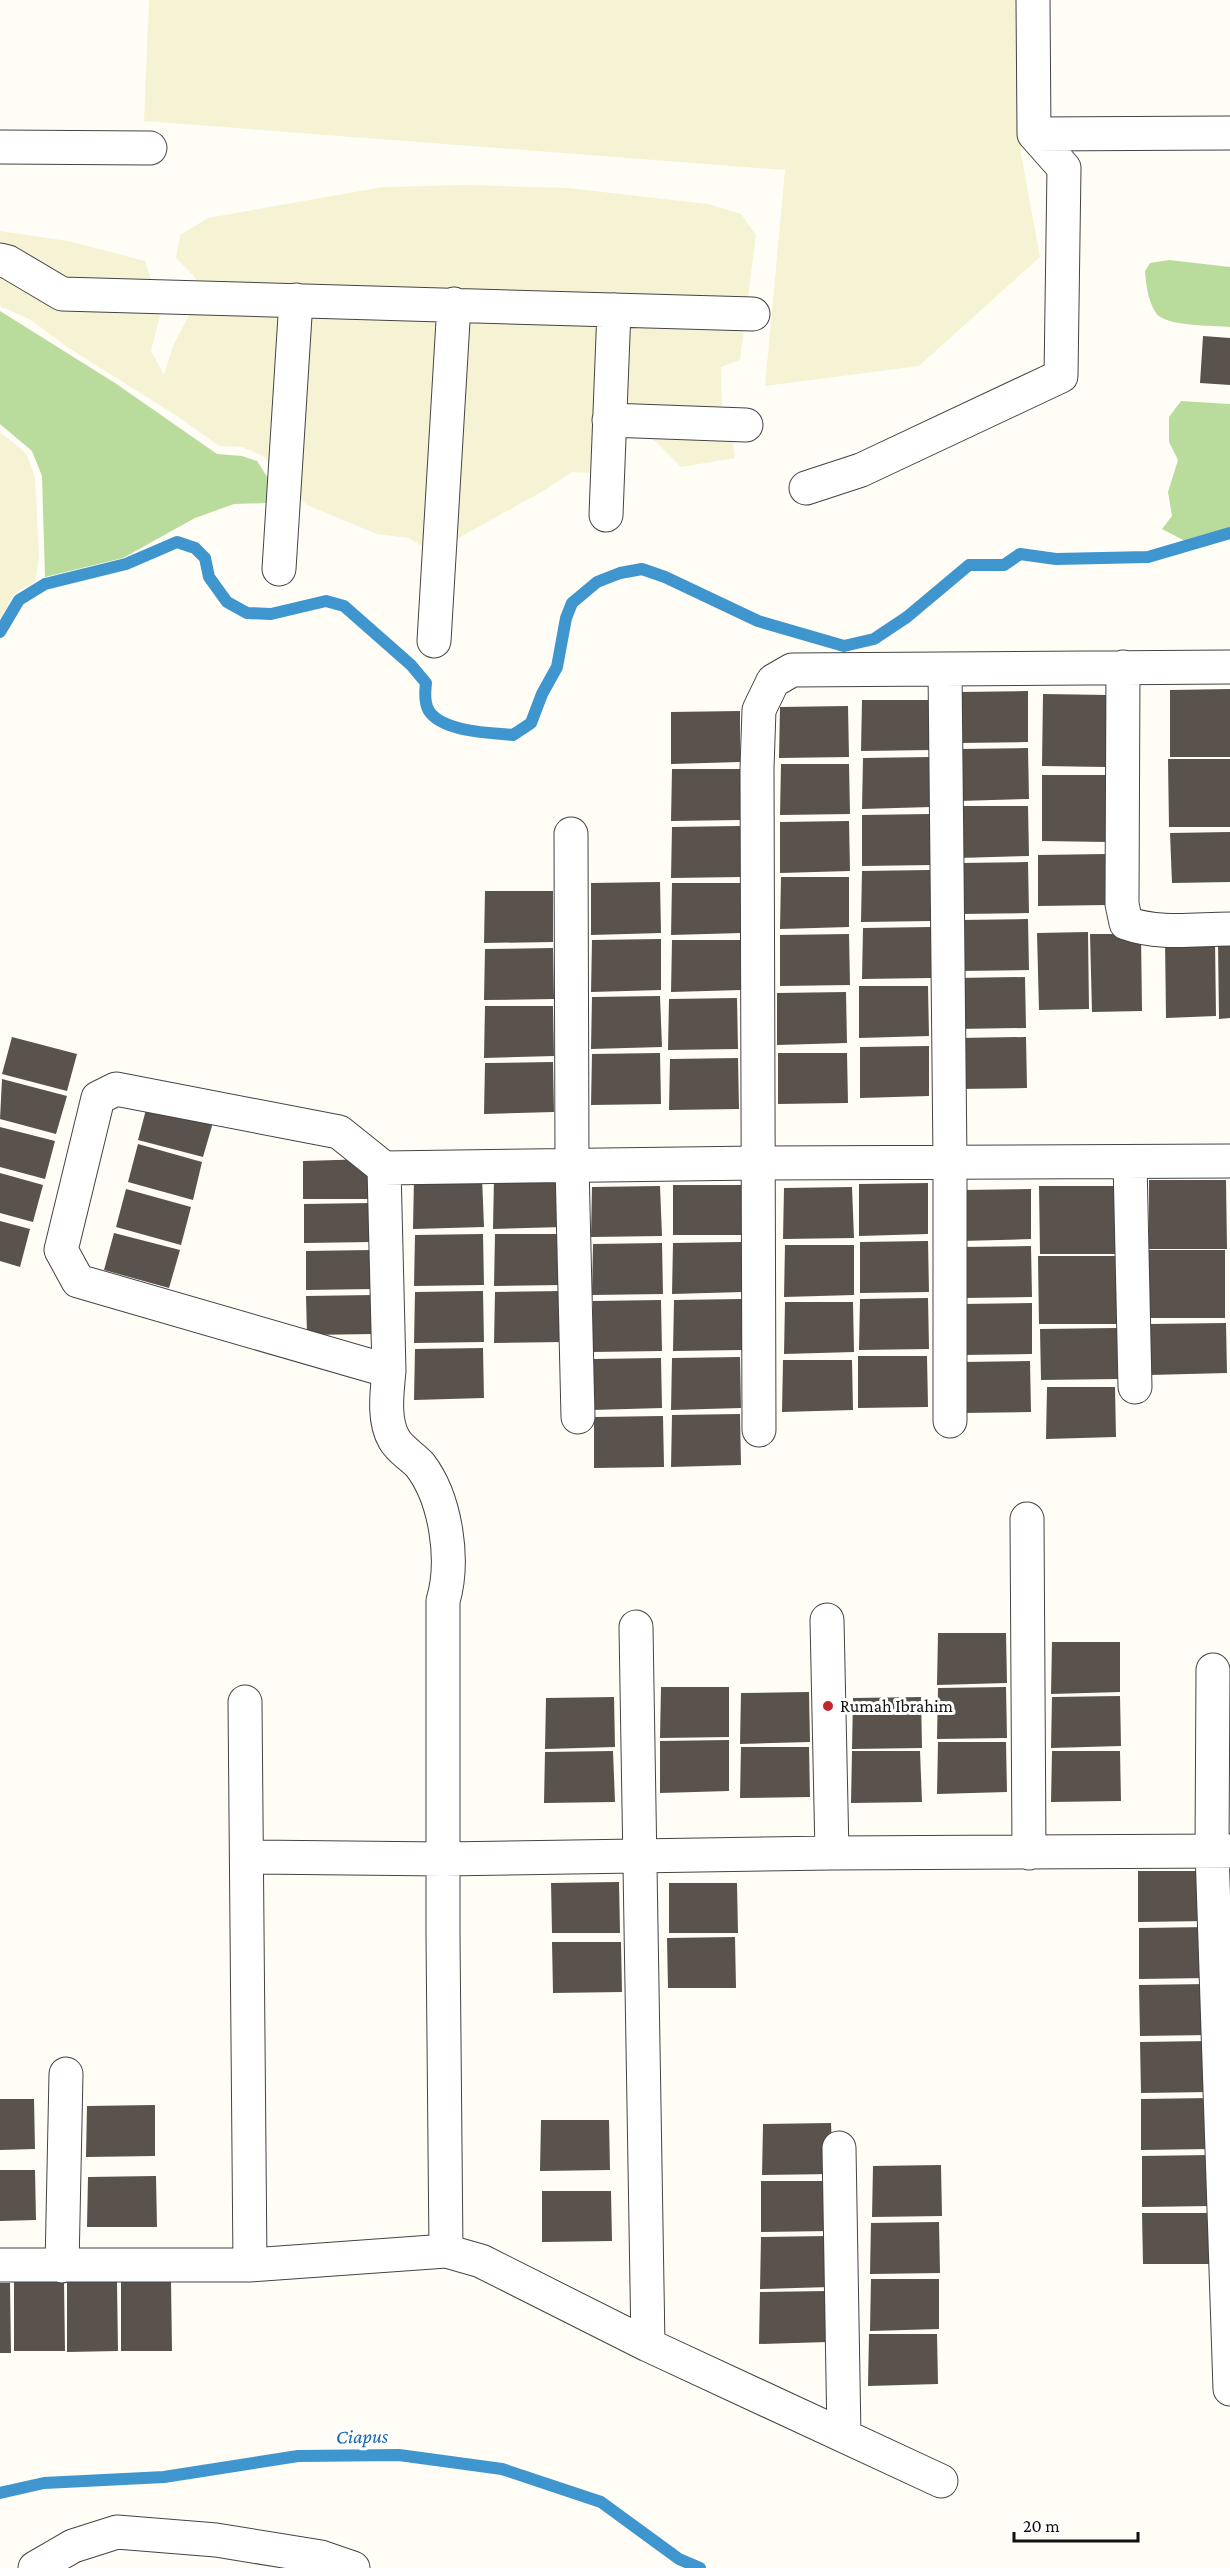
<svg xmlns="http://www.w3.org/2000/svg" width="1230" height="2568" viewBox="0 0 1230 2568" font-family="'Crimson Pro',serif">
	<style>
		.farmland { fill: #f6f3d4 }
		.forest { fill: #b9dc9c }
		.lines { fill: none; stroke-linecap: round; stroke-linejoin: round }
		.stream { stroke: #3f96cf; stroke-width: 12 }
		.building { fill: #5a524d }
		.minor-casing { stroke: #444; stroke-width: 35 }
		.minor { stroke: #fff; stroke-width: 33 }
		.poi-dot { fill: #c4262e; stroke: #fff; stroke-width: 2 }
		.labels { text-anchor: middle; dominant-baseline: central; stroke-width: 6; stroke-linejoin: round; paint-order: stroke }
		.poi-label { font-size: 18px; fill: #111; stroke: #fff; text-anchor: start }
		.water-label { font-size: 20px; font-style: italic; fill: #1768a6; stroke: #fff }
	</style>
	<rect width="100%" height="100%" fill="#fffdf5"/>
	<path class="farmland" d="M 149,0 L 1020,0 L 1021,154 L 1040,257 L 919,366 L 765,386 L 785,170 L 144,121 Z
		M 467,185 L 568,188 L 708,204 L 741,214 L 756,235 L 740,360 L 721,367 L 722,406 L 730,415 L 735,458 L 681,467 L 656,442 L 635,430 L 617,453 L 592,473 L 572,472 L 545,490 L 433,552 L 408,538 L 377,534 L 309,506 L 280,485 L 265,457 L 242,447 L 219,446 L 177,416 L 67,347 L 31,320 L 0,306 L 0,231 L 68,241 L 145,261 L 161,311 L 151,351 L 164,375 L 173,346 L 188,317 L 204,297 L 195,277 L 176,258 L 180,235 L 208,218 L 383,187 Z
		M 0,432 L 26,453 L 35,477 L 39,557 L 35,582 L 15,593 L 0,619 Z"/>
	<path class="forest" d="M 1169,260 L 1230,267 L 1230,327 C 1213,325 1165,327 1156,313 C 1148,301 1146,285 1145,271 L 1150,263 Z
		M 0,311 L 115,383 L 217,454 L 242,456 L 257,461 L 275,489 L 266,503 L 234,504 L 195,518 L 123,558 L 45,577 L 42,476 L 32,451 L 0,424 Z
		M 1181,401 L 1230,404 L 1230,531 L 1187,542 L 1162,529 L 1172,516 L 1168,492 L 1178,460 L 1169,442 L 1169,417 Z"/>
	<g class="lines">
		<path class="stream" d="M 0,632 L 19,600 L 45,584 L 126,564 L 177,542 L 195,548 L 205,558 L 209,577 L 227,602 L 247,613 L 271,614 L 326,601 L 344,606 L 411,665 L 426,683 C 425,691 424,703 429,711 C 443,732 490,733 513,735 L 531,723 L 542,694 L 557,667 L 566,618 L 572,603 L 597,582 L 620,573 L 642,569 L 665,577 L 758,621 L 844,646 L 874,639 L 907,617 L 969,565 L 1004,565 L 1020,554 L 1056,559 L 1148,557 L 1230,533
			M 0,2493 L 44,2483 L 164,2477 L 298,2456 L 399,2455 L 502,2469 L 601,2502 L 679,2559 L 700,2568"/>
	</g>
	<path class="building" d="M 1203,336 L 1230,338 L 1230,385 L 1200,383 Z
		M 1230,689 L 1230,757 L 1170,757 L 1170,690 Z
		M 1028,691 L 1028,742 L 959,743 L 960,692 Z
		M 1043,694 L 1108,695 L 1106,767 L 1042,766 Z
		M 862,700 L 930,700 L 931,750 L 861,751 Z
		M 848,706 L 849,757 L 779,758 L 780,707 Z
		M 740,711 L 740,762 L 671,764 L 671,712 Z
		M 1028,748 L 1029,799 L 959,801 L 960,749 Z
		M 931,757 L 931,807 L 862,809 L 863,758 Z
		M 1168,759 L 1230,759 L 1230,827 L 1169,827 Z
		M 781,764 L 849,764 L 850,814 L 780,815 Z
		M 672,769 L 740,769 L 741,820 L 671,821 Z
		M 1042,775 L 1108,775 L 1108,842 L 1042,841 Z
		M 960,806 L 1028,806 L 1029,856 L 959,858 Z
		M 931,814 L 932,865 L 862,866 L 862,815 Z
		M 849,821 L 850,871 L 780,873 L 780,822 Z
		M 740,826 L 741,877 L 671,878 L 672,827 Z
		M 1230,832 L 1230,882 L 1172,883 L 1170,833 Z
		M 1107,854 L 1107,905 L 1038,906 L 1038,855 Z
		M 1028,862 L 1029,913 L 959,914 L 960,863 Z
		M 930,870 L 931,921 L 861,922 L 862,871 Z
		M 781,877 L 849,877 L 849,927 L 780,929 Z
		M 660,882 L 661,933 L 591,935 L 591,883 Z
		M 672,883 L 740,883 L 741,933 L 671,935 Z
		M 485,891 L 553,891 L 553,942 L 484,943 Z
		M 1028,919 L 1029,970 L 959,971 L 960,920 Z
		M 931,927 L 931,978 L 862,979 L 863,928 Z
		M 1088,932 L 1089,1009 L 1039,1010 L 1037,933 Z
		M 849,934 L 850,985 L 780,986 L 780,935 Z
		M 1090,934 L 1141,934 L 1142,1011 L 1092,1012 Z
		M 661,939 L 661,990 L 591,992 L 592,940 Z
		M 1215,939 L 1216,1016 L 1166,1018 L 1165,940 Z
		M 672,940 L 740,940 L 741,990 L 671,992 Z
		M 1230,940 L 1230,1018 L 1219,1019 L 1218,941 Z
		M 553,948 L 554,999 L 484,1000 L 485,949 Z
		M 1025,977 L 1026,1028 L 956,1029 L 957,978 Z
		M 859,986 L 928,986 L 929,1036 L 859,1038 Z
		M 846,992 L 847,1043 L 777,1045 L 777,993 Z
		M 660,996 L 662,1047 L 591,1049 L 592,997 Z
		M 737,998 L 738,1049 L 668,1050 L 669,999 Z
		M 485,1006 L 553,1006 L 554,1056 L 484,1058 Z
		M 12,1037 L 77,1054 L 67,1091 L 2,1074 Z
		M 1026,1037 L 1027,1088 L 957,1089 L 958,1038 Z
		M 929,1046 L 929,1096 L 860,1098 L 860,1047 Z
		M 660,1053 L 661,1104 L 591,1105 L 592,1054 Z
		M 778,1053 L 847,1053 L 848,1103 L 778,1104 Z
		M 738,1058 L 739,1109 L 669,1110 L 670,1059 Z
		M 553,1062 L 554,1112 L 484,1114 L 485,1063 Z
		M 2,1079 L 67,1096 L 56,1134 L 0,1119 Z
		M 148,1102 L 214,1119 L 203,1157 L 138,1140 Z
		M 0,1127 L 55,1141 L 45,1179 L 0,1167 Z
		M 138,1144 L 202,1162 L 193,1200 L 128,1182 Z
		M 370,1159 L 370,1199 L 303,1199 L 303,1161 Z
		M 0,1173 L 43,1185 L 33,1222 L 0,1213 Z
		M 562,1176 L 563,1227 L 493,1229 L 494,1177 Z
		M 482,1177 L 484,1227 L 413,1229 L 414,1178 Z
		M 1149,1180 L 1226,1180 L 1227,1249 L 1149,1249 Z
		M 928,1183 L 928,1234 L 859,1236 L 859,1184 Z
		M 673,1185 L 741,1185 L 742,1235 L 673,1235 Z
		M 660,1186 L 662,1236 L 591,1237 L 592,1187 Z
		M 1039,1186 L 1117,1186 L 1118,1254 L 1040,1254 Z
		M 852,1187 L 854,1238 L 783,1239 L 784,1188 Z
		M 126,1189 L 191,1207 L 181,1245 L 116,1227 Z
		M 1031,1189 L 1031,1239 L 962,1241 L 963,1190 Z
		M 371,1203 L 372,1242 L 304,1243 L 304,1204 Z
		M 0,1221 L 30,1229 L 20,1267 L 0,1261 Z
		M 114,1233 L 180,1250 L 169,1288 L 104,1270 Z
		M 483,1234 L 484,1285 L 414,1286 L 415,1235 Z
		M 495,1234 L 563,1234 L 564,1285 L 494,1286 Z
		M 928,1241 L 929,1292 L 860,1293 L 860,1242 Z
		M 741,1242 L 743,1292 L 672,1294 L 673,1243 Z
		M 662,1243 L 663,1294 L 592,1295 L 593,1244 Z
		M 785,1245 L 854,1245 L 854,1295 L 784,1297 Z
		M 1031,1246 L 1032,1297 L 963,1298 L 963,1247 Z
		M 372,1250 L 373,1289 L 306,1290 L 306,1251 Z
		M 1147,1250 L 1225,1250 L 1225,1318 L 1148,1318 Z
		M 1038,1256 L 1116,1256 L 1117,1324 L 1039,1324 Z
		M 483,1291 L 484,1342 L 414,1343 L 415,1292 Z
		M 563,1291 L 564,1342 L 494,1343 L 495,1292 Z
		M 373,1295 L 374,1334 L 307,1335 L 306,1296 Z
		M 928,1298 L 929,1349 L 859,1350 L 860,1299 Z
		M 742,1299 L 742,1350 L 673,1351 L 674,1300 Z
		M 661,1300 L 662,1351 L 592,1352 L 593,1301 Z
		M 785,1302 L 853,1302 L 854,1352 L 784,1354 Z
		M 1032,1303 L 1032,1354 L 962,1355 L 963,1304 Z
		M 1226,1323 L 1227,1373 L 1150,1375 L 1150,1324 Z
		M 1117,1328 L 1118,1379 L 1041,1380 L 1040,1329 Z
		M 483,1348 L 484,1398 L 414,1400 L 415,1349 Z
		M 858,1356 L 927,1356 L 928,1407 L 858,1408 Z
		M 740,1357 L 741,1408 L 671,1410 L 672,1358 Z
		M 661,1358 L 662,1408 L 592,1410 L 593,1359 Z
		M 783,1360 L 852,1360 L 853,1410 L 782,1412 Z
		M 1030,1361 L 1031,1412 L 961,1413 L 962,1362 Z
		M 1047,1387 L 1115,1387 L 1116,1437 L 1046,1439 Z
		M 740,1414 L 741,1465 L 671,1467 L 672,1415 Z
		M 663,1416 L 664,1467 L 594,1468 L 594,1417 Z
		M 938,1633 L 1006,1633 L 1007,1683 L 937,1685 Z
		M 1052,1642 L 1120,1642 L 1120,1692 L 1051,1694 Z
		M 661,1687 L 729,1687 L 729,1737 L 660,1738 Z
		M 1006,1687 L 1007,1738 L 937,1739 L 938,1688 Z
		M 809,1692 L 810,1742 L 740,1744 L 741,1693 Z
		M 1120,1696 L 1121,1746 L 1051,1748 L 1052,1697 Z
		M 614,1697 L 615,1747 L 545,1749 L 546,1698 Z
		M 921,1697 L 922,1748 L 852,1749 L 853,1698 Z
		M 729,1740 L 729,1791 L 660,1793 L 660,1741 Z
		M 938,1742 L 1006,1742 L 1007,1792 L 937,1794 Z
		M 741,1747 L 809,1747 L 810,1797 L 740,1798 Z
		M 613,1751 L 615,1802 L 544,1803 L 545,1752 Z
		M 852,1751 L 920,1751 L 922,1802 L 851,1803 Z
		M 1052,1751 L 1120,1751 L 1121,1801 L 1051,1802 Z
		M 1138,1871 L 1207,1871 L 1207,1921 L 1138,1922 Z
		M 619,1882 L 620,1933 L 552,1933 L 551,1883 Z
		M 669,1883 L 737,1883 L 738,1933 L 669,1933 Z
		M 1208,1927 L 1208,1978 L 1139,1979 L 1139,1928 Z
		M 735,1937 L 736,1988 L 668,1988 L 667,1938 Z
		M 552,1942 L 621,1942 L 622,1992 L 553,1993 Z
		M 1209,1984 L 1209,2035 L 1140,2036 L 1139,1985 Z
		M 1209,2041 L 1210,2092 L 1141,2093 L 1140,2042 Z
		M 1210,2098 L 1210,2149 L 1141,2150 L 1141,2099 Z
		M 0,2099 L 34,2099 L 35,2149 L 0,2150 Z
		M 155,2105 L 155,2156 L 86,2157 L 87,2106 Z
		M 541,2120 L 609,2120 L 610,2170 L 540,2171 Z
		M 831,2123 L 833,2174 L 762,2175 L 763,2124 Z
		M 1211,2155 L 1211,2206 L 1142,2207 L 1142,2156 Z
		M 941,2165 L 942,2216 L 872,2217 L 873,2166 Z
		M 0,2170 L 35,2170 L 36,2220 L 0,2221 Z
		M 156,2176 L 157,2227 L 87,2227 L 88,2177 Z
		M 761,2181 L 829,2181 L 830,2231 L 761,2232 Z
		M 542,2191 L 611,2191 L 612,2241 L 542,2242 Z
		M 1142,2213 L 1212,2213 L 1212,2264 L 1143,2264 Z
		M 939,2222 L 940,2273 L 870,2274 L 871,2223 Z
		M 829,2236 L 830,2287 L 760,2289 L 761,2237 Z
		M 871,2279 L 939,2279 L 939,2329 L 870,2331 Z
		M 64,2281 L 65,2351 L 14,2351 L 14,2282 Z
		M 171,2281 L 172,2351 L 121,2351 L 121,2282 Z
		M 67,2282 L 117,2282 L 118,2351 L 67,2352 Z
		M 0,2283 L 10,2283 L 11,2353 L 0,2353 Z
		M 828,2291 L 828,2342 L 759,2344 L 760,2292 Z
		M 869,2334 L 937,2334 L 938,2384 L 868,2386 Z"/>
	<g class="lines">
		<g class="minor-casing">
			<path id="minor" d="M 1034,134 L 1230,133
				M 0,147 L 150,148
				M 0,260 L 8,262 L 62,294 L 753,314
				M 609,420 L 746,425
				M 806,488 L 861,470 L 1061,376 L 1064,168 L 1034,134 L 1033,0
				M 606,515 L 614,310
				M 279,569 L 296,300
				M 434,641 L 454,304
				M 1123,667 L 1122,904 L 1126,923 C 1159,935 1196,929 1230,929
				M 945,669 L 950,1162 L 950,1421
				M 571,834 L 572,1165 L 578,1417
				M 1130,1162 L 1135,1387
				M 384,1168 L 389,1371 C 387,1392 383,1420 394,1439 C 400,1450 412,1456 420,1465 C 446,1499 455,1560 443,1601 L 443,1936 L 446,2251
				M 389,1371 L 78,1281 L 61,1250 L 98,1098 L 116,1089 L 339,1132 L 384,1168 L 758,1163 L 1230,1161
				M 759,1430 L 757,768 L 759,710 L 773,681 L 792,670 L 1230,667
				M 1027,1519 L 1029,1853
				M 827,1620 L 832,1853
				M 636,1627 L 648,2345
				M 1213,1670 L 1212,1851 L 1230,2389
				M 245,1702 L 250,2265
				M 247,1857 L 443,1859 L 832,1853 L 1230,1851
				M 839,2148 L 844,2436
				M 0,2265 L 250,2265 L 446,2251 L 481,2261 L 648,2345 L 941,2481
				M 62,2266 L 66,2074
				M 35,2568 L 73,2546 L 117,2532 L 216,2540 L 321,2557 L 353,2568"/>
		</g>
		<use href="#minor" class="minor"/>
	</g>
	<circle class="poi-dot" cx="828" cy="1706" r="6"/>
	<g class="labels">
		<g class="poi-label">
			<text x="840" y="1706">Rumah Ibrahim</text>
		</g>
		<g class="water-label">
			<text transform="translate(362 2436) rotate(-1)">Ciapus</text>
		</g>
	</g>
	<path d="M1014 2532v9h124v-9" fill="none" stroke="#111111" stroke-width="3"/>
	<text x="1023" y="2532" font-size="18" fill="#111111" stroke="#ffffff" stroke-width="4.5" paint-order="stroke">20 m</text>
</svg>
